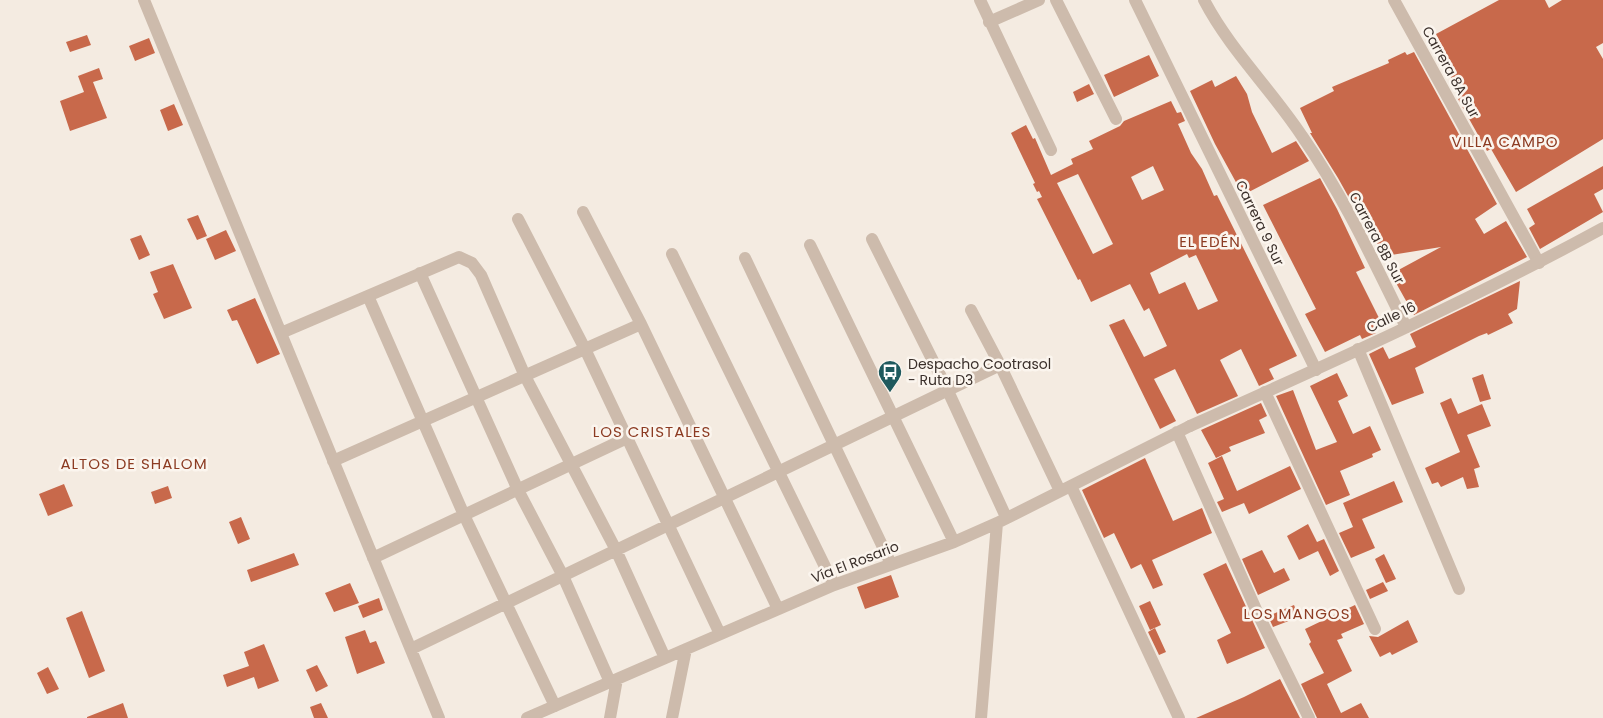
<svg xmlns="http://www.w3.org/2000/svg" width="1603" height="718" viewBox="0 0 1603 718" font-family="Poppins,sans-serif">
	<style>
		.building { fill: #c8694b; fill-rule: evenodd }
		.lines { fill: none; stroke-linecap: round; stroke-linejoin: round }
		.minor { stroke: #cdbbac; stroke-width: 12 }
		.tertiary { stroke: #cdbbac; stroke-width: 12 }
		.labels { text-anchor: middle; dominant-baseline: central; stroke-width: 5; stroke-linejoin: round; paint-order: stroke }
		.street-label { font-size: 14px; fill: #3b302b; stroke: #fbf5ee }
		.poi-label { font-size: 14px; fill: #3b302b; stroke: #fbf5ee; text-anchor: start }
		.neighbourhood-label { font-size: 15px; letter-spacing: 1px; fill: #8c3b22; stroke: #fbf5ee }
	</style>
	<rect width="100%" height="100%" fill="#f4ebe1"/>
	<path class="building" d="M 1499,0 L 1545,0 L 1549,8 L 1562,0 L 1603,0 L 1603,43 L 1596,47 L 1603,59 L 1603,139 L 1516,192 L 1491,149 L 1487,151 L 1458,99 L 1462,97 L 1444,65 L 1450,62 L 1436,34 Z
		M 87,35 L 91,45 L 70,52 L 66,42 Z
		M 149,38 L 155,53 L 135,61 L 129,46 Z
		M 1405,52 L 1407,55 L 1414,52 L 1497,204 L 1475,219 L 1484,234 L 1506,221 L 1527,257 L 1414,315 L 1391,274 L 1441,247 L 1385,256 L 1374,238 L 1372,239 L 1338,178 L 1310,133 L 1312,133 L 1300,108 L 1334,91 L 1332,87 L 1389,63 L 1388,60 Z
		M 1149,55 L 1159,76 L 1114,97 L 1104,75 Z
		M 99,68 L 103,79 L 93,82 L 107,118 L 70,131 L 60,101 L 84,92 L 78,76 Z
		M 1236,76 L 1247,94 L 1252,112 L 1272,153 L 1296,141 L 1309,161 L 1243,195 L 1215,144 L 1190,91 L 1212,80 L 1215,87 Z
		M 1089,84 L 1094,94 L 1077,102 L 1073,92 Z
		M 1171,101 L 1177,113 L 1181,112 L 1185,121 L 1178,124 L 1191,153 L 1202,169 L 1214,196 L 1217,195 L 1297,356 L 1269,369 L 1274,379 L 1259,386 L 1241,349 L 1220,360 L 1238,396 L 1197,414 L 1175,369 L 1154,379 L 1176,421 L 1160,429 L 1109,325 L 1124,319 L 1144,357 L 1167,346 L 1149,308 L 1144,311 L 1130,284 L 1091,302 L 1080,279 L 1078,280 L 1037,199 L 1042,197 L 1039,191 L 1037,192 L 1033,184 L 1035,183 L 1011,133 L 1026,125 L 1033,139 L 1035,138 L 1051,175 L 1073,164 L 1071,159 L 1093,149 L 1089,141 L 1120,126 L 1124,121 ZM 1153,166 L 1164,190 L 1142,200 L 1131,177 ZM 1078,174 L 1113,244 L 1093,254 L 1057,183 ZM 1187,254 L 1189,258 L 1196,255 L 1218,301 L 1198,310 L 1185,282 L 1159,294 L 1150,273 Z
		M 174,104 L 183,125 L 168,131 L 160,110 Z
		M 1603,166 L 1603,189 L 1594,194 L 1603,212 L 1540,249 L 1529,228 L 1535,224 L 1527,209 Z
		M 1320,178 L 1337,209 L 1365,268 L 1356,272 L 1382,324 L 1374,328 L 1376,333 L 1362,339 L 1360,335 L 1325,352 L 1305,314 L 1316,309 L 1263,205 Z
		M 198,215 L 207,236 L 197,240 L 187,219 Z
		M 226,230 L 236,251 L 215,260 L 206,239 Z
		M 141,235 L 150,255 L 139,260 L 130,239 Z
		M 173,264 L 192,308 L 164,319 L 153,294 L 158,292 L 150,272 Z
		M 1520,281 L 1517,309 L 1508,314 L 1513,323 L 1488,335 L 1487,333 L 1479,336 L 1415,368 L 1424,393 L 1392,405 L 1369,354 L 1383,347 L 1389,359 L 1416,347 L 1410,334 Z
		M 255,298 L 280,354 L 257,364 L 237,320 L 232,321 L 227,310 Z
		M 1337,373 L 1348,396 L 1338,401 L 1353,434 L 1370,426 L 1381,450 L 1372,454 L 1373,457 L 1340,471 L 1350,495 L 1326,505 L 1276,396 L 1293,390 L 1316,450 L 1337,442 L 1310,386 Z
		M 1483,374 L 1491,399 L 1480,402 L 1472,378 Z
		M 1451,398 L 1458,414 L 1482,404 L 1491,426 L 1467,435 L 1480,467 L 1474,469 L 1479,487 L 1467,489 L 1463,477 L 1441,487 L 1438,482 L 1432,484 L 1425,468 L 1460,452 L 1440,403 Z
		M 1261,403 L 1267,416 L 1259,420 L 1265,433 L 1229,447 L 1231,451 L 1216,458 L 1201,430 Z
		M 1222,456 L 1237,491 L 1290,466 L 1301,489 L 1249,514 L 1244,503 L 1222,512 L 1217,502 L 1224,499 L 1208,463 Z
		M 1145,458 L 1173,521 L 1202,508 L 1212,533 L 1152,560 L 1163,585 L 1153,589 L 1141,564 L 1131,569 L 1114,533 L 1104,538 L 1082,490 Z
		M 1394,481 L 1403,502 L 1362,519 L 1375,548 L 1351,558 L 1339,533 L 1353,527 L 1343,503 Z
		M 64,484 L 73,506 L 48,516 L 39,494 Z
		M 168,486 L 172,498 L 155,504 L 151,492 Z
		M 241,517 L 250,539 L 238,544 L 229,522 Z
		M 1308,524 L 1317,542 L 1324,539 L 1339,571 L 1330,576 L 1318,551 L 1299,560 L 1287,536 Z
		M 1262,550 L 1274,573 L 1284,568 L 1290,580 L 1258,595 L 1242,559 Z
		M 294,553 L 299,565 L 251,582 L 247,570 Z
		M 1384,554 L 1396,579 L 1386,583 L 1375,559 Z
		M 1226,563 L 1265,648 L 1227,664 L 1217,640 L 1231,633 L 1203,574 Z
		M 891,575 L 899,597 L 865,609 L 857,587 Z
		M 1383,582 L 1388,591 L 1370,599 L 1366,590 Z
		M 350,583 L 359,603 L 334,612 L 325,593 Z
		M 379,598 L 383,610 L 363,618 L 358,606 Z
		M 1150,601 L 1161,625 L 1150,630 L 1139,606 Z
		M 1294,605 L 1299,617 L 1273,627 L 1268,616 Z
		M 1355,605 L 1364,624 L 1341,634 L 1343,638 L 1337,640 L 1352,671 L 1327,684 L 1341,713 L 1361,703 L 1369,718 L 1317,718 L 1301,684 L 1324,673 L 1309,644 L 1311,642 L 1305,629 Z
		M 82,611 L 105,671 L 89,678 L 66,618 Z
		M 1408,620 L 1418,642 L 1392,655 L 1390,652 L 1380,657 L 1369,636 L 1378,637 Z
		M 1155,628 L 1166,652 L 1159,655 L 1148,632 Z
		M 365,630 L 370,643 L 376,641 L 385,663 L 357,674 L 345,637 Z
		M 264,644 L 279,681 L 258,689 L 254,677 L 227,687 L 223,675 L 249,666 L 244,652 Z
		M 317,665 L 328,686 L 316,692 L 306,670 Z
		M 48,667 L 59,689 L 47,694 L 37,673 Z
		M 1280,679 L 1300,718 L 1196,718 L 1244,697 Z
		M 123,703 L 128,718 L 87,718 L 87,717 Z
		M 321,703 L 328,718 L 314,718 L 310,707 Z"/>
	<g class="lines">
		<path class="minor" d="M 144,0 L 439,718
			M 980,0 L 1051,150
			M 1056,0 L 1116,119
			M 1135,0 L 1316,370
			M 1204,0 C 1230,50 1271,89 1302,136 C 1343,195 1374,262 1406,327
			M 1394,0 L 1539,263
			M 989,22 L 1039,0
			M 583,212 L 641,324 L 778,609
			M 518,219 L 585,349 L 720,634
			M 872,239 L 948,391 L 1006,517
			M 810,245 L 954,542
			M 672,254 L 834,585
			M 745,258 L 891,564
			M 420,273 L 518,490 L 563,576 L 610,682
			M 368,296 L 464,515 L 555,706
			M 971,310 L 1000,365 L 1060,491
			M 281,333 L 459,257 L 472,263 L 481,275 L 525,376 L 616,550 L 665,658
			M 1358,349 L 1459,589
			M 1265,392 L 1375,629
			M 1177,432 L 1258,614 L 1309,718
			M 333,461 L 641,324
			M 1071,486 L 1179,718
			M 373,558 L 627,438
			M 411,649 L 1000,365
			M 527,718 L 834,585 L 954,542 L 997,523 L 1190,426
			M 610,718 L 617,679
			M 672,718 L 686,649
			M 981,718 L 997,523"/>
		<path class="tertiary" d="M 1190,426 C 1329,364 1469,301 1603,228"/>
	</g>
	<defs>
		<g id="bus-pin" transform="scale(1.25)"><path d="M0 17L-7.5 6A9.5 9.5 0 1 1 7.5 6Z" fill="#1f5a5e" stroke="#fbf5ee"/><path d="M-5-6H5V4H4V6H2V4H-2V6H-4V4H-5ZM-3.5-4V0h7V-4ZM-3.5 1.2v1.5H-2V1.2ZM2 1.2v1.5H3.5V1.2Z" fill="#fff"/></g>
	</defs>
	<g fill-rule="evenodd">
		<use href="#bus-pin" x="890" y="372"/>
	</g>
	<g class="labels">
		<g class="street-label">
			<text transform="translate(1451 72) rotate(61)">Carrera 8A Sur</text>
			<text transform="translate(1260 223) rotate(64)">Carrera 9 Sur</text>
			<text transform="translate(1377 238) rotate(62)">Carrera 8B Sur</text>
			<text transform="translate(1391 317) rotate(-26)">Calle 16</text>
			<text transform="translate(855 562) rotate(-21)">Vía El Rosario</text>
		</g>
		<g class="poi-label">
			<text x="908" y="364">Despacho Cootrasol<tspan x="908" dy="16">- Ruta D3</tspan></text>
		</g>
		<g class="neighbourhood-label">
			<text x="1505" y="141">VILLA CAMPO</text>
			<text x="1210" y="241">EL EDÉN</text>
			<text x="652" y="431">LOS CRISTALES</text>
			<text x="134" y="463">ALTOS DE SHALOM</text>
			<text x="1297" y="613">LOS MANGOS</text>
		</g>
	</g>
</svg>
